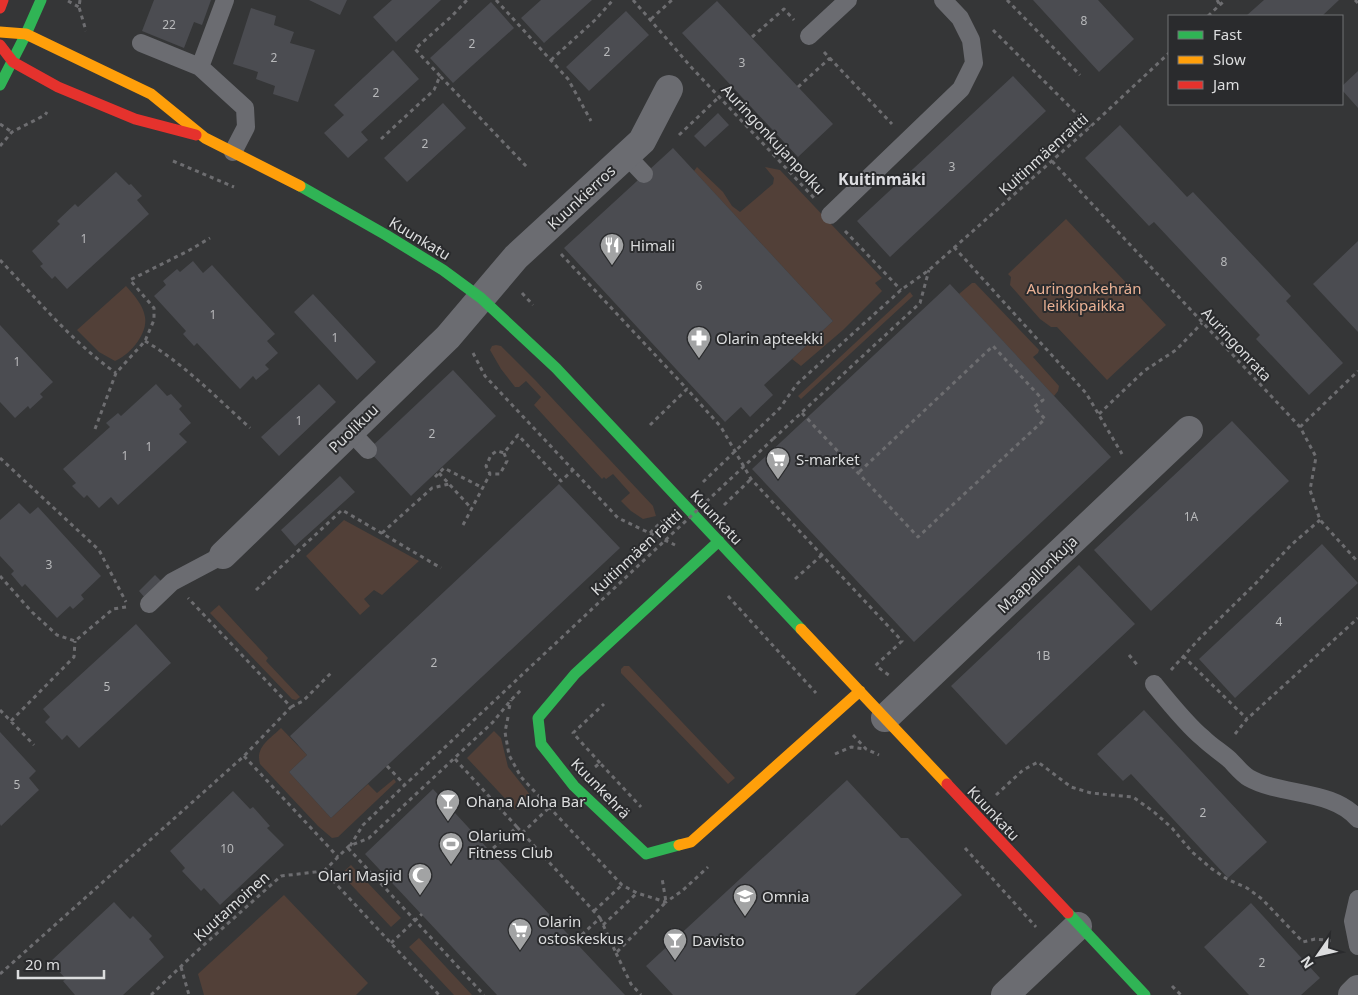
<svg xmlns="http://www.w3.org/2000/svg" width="1358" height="995" viewBox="0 0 1358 995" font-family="'Noto Sans',sans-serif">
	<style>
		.green { fill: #524038 }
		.building { fill: #4b4c51 }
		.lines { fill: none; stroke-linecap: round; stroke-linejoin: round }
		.path { stroke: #6d6d70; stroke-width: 3; stroke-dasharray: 4 4; stroke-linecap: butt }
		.lane { stroke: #6b6c71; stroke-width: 18 }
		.street { stroke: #6b6c71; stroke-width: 28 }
		.fast { stroke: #30b455; stroke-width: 11 }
		.slow { stroke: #ff9f0a; stroke-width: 11 }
		.jam { stroke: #e5322d; stroke-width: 11 }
		.path-bridge { stroke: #6d6d70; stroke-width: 3; stroke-dasharray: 4 4; stroke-linecap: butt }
		.labels { text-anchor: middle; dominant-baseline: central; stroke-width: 4; stroke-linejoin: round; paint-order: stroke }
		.number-label { font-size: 12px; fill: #b8b9bb }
		.street-label { font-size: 15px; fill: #dcddde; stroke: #2a2b2d }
		.poi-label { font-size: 15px; fill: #dcddde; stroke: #2a2b2d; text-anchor: start }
		.park-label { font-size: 15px; fill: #eab194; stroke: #2a2b2d }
		.neighbourhood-label { font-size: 16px; font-weight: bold; fill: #dddde1; stroke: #2a2b2d }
	</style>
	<rect width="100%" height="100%" fill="#353637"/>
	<path class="green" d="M 697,167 L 723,192 L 732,206 L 740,212 L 773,184 L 774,178 L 765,167 L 780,170 L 882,278 L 875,283 L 882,291 L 843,330 L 801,366 L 792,359 L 833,321 L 694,171 Z
		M 1066,219 L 1166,325 L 1107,380 L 1057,327 L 1051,327 L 1040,319 L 1010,285 L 1011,277 L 1008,274 Z
		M 972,283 L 975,283 L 1039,350 L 1038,353 L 1033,357 L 1059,386 L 1058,391 L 1054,396 L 959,294 Z
		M 126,286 C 134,295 143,305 145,317 C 148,334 130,355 115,361 L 99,352 L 77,330 Z
		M 910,292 L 913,296 L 801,399 L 798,396 Z
		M 496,345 L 501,346 L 536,381 L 653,506 L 656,516 L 643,519 L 631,511 L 621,501 L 630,493 L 613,474 L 606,479 L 604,477 L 602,479 L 534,405 L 541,397 L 526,381 L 519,387 L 515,387 L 501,369 L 490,350 L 492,346 Z
		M 344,520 L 419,561 L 382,595 L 374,590 L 364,599 L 370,606 L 360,615 L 306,556 Z
		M 219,605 L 268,658 L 266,661 L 300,697 L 296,700 L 292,699 L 210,613 Z
		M 624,666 L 629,666 L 735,778 L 728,784 L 621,673 L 621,669 Z
		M 281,728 L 307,755 L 289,772 L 331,818 L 368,784 L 377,793 L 394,779 L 396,782 L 338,837 L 332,838 L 318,826 L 260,764 C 255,747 270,739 281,728 Z
		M 494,731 L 501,738 L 508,767 L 531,796 L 516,810 L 467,758 Z
		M 351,865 L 401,918 L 391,927 L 341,874 Z
		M 284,895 L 368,983 L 356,995 L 204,995 L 198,974 Z
		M 419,938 L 472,995 L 454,995 L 409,947 Z"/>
	<path class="building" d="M 154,0 L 211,0 L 202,25 L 194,22 L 184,48 L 142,31 Z
		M 309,0 L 347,0 L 340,15 Z
		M 392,0 L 441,0 L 396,42 L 373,17 Z
		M 541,0 L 592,0 L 544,43 L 521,18 Z
		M 1033,0 L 1098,0 L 1134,39 L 1099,72 Z
		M 1264,0 L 1339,0 L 1322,16 L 1246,16 Z
		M 717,1 L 833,124 L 798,157 L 682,33 Z
		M 491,2 L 514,28 L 453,83 L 430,58 Z
		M 251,8 L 276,16 L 274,25 L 294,32 L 290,43 L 315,50 L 298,102 L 273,94 L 275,86 L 256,79 L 258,72 L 233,64 Z
		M 626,11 L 649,35 L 589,91 L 566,67 Z
		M 393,50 L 419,79 L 361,132 L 368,140 L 348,158 L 324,133 L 344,115 L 334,105 Z
		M 1358,71 L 1358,108 L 1342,90 L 1342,86 Z
		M 1013,76 L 1046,111 L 890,257 L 857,221 Z
		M 443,103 L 466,128 L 407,182 L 384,158 Z
		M 718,113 L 729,125 L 705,147 L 694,136 Z
		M 1120,125 L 1187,197 L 1193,192 L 1291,296 L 1286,301 L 1343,363 L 1309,395 L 1256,339 L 1260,335 L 1154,222 L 1149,226 L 1085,158 Z
		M 673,148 L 833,321 L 764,385 L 773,395 L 750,417 L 741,407 L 725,422 L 564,248 Z
		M 116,172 L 129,185 L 131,184 L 142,196 L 137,200 L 149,214 L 67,289 L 55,276 L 52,279 L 40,266 L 43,264 L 32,251 L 60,224 L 57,221 L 75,204 L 78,207 Z
		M 1358,241 L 1358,332 L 1313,284 Z
		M 193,261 L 203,273 L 212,265 L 275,334 L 267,341 L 278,353 L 265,365 L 269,369 L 256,380 L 253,376 L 240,389 L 197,343 L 194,346 L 183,334 L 186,331 L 154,296 L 166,285 L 163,281 L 177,269 L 180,272 Z
		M 950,284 L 1111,457 L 914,642 L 752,469 Z
		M 313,294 L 376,362 L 357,380 L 294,312 Z
		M 0,325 L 53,382 L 40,394 L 43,397 L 30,409 L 28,406 L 15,418 L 0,402 Z
		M 453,370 L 496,416 L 411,496 L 368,450 Z
		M 156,384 L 167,396 L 171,394 L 182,406 L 179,409 L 191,423 L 179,434 L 187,442 L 118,505 L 111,497 L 99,508 L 87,495 L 84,498 L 72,486 L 76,483 L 63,469 L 110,427 L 106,423 L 118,413 L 121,416 Z
		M 319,384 L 336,402 L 279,456 L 261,437 Z
		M 1232,421 L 1289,481 L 1151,611 L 1094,550 Z
		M 340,476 L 355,492 L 295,546 L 281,530 Z
		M 559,484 L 620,548 L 331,818 L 289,772 L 307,755 L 290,736 Z
		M 19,503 L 30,514 L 38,507 L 101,576 L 81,595 L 84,599 L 73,609 L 70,606 L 57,618 L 25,584 L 22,587 L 11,574 L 14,571 L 0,556 L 0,520 Z
		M 1322,544 L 1358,583 L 1235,698 L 1199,659 Z
		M 1079,565 L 1135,624 L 1006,745 L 951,686 Z
		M 155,575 L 162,582 L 145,598 L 139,591 Z
		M 136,624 L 171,663 L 79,748 L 67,735 L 62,740 L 45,722 L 50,717 L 43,709 Z
		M 1144,710 L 1267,842 L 1228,878 L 1131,774 L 1123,781 L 1097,754 Z
		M 0,732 L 36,771 L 29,778 L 39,790 L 1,826 L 0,824 Z
		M 847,780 L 901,838 L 908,838 L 962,895 L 855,995 L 673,995 L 646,966 Z
		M 433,789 L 490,851 L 625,995 L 497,995 L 365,854 Z
		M 233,791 L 250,809 L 253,807 L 270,826 L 267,828 L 284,845 L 220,905 L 204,888 L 201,891 L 182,871 L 185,868 L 170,851 Z
		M 114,902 L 130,919 L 133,916 L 152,936 L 149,939 L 164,957 L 123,995 L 75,995 L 63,981 L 66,979 L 50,962 Z
		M 1251,903 L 1320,978 L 1301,995 L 1249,995 L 1204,947 Z"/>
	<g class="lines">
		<path class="path" d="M 80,0 L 79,7 L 86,31
			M 496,0 L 568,79 L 591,121
			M 633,0 L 692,68 L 815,199
			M 1007,0 L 1080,75
			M 1217,0 L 1220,5
			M 1355,0 L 1358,3
			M 68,1 L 79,7
			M 1208,16 L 1225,0
			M 651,19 L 672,0
			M 993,30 L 1090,127
			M 752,37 L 784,9 L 794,20
			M 824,52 L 892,124
			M 551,60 L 595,20 L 613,0
			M 440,76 L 415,49 L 452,16 L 467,0
			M 798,87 L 830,58
			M 0,124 L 12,132
			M 679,135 L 719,97
			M 381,139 L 434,90 L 440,76 L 527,167
			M 0,146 L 12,132 L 45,115 L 47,112
			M 173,161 L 234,187
			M 1052,161 L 1300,427 L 1316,457 L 1310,490 L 1320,520 L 1358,562
			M 845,231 L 901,290
			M 954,247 L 1086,393 L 1122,454
			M 561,254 L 687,389
			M 0,260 C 37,299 72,342 116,373
			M 522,293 L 533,305
			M 145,341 C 184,364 216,397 250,428
			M 473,353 L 485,376 L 618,518 L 675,545
			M 802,413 L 918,537 L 1045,419 L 1034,407 L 1043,400 L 993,346 L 858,473
			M 1099,414 L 1144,371 L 1176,350 L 1202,323
			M 650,425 L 687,389 L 721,427 L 751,479 L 902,641 L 875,666
			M 1300,427 L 1358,371
			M 95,429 L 116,373 L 145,341 L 154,320 L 154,308 L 130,280 L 188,251 L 210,238
			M 773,439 L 920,303 L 929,270
			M 504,453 L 507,461 L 500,474 L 490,474 L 486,466 L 491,455 L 497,451 L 504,453 L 518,435 L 561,481 L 573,470
			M 0,458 L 99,550 L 126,602
			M 439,473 L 472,509
			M 435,477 L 444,468 L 483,488
			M 703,482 L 780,408 L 797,384 L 901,290 L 929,270 L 1090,127 L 1169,53
			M 724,505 L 751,479
			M 463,525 L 490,474
			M 382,533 L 432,488 L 449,484
			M 650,533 L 662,521
			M 0,576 L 32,612 L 57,635 L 75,641 L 113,609 L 126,607
			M 795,579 L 822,555
			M 256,590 L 342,510 L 441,568
			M 728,596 L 816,693
			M 1129,655 L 1139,667
			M 1183,656 L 1247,719
			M 879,668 L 890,676
			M 1171,670 L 1200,638 L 1257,582 L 1291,545 L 1320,520
			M 291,707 L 303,701 L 333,671
			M 509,709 L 511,700
			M 0,710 L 34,745
			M 508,717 L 505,732 L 509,755 L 521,777 L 622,885 L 637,893 L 666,902 L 682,891 L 708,867
			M 11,721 L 74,657 L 75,641
			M 1235,734 L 1247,719 L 1358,618
			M 853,735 L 866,749 L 879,755
			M 835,754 L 851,747 L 865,749
			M 244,756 L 338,857
			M 455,759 L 517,827 L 490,851
			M 600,763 L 573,733 L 604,704
			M 387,766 L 405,785
			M 595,767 L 600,763 L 641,807
			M 996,795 L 1023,770 L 1038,762 L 1071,787 L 1091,793 L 1133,797 L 1154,812 L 1172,828 L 1192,852 L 1212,869 L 1227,879 L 1247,888 L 1262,899 L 1303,942 L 1315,939 L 1334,941
			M 517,827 L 600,918 L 575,941
			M 522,833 L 551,806
			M 350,846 L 363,825 L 409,781
			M 348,848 L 484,995
			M 965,848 L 1036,927
			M 324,871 L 349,846 L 369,838 L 493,722 L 511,700 L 521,690
			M 594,911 L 622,885
			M 600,918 L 616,953 L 666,902 L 662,878
			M 603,925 L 637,893
			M 391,943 L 422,914
			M 616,953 L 631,984 L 641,995
			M 181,967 L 189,995
			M 0,974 L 244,756 L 291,707 L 188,598
			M 1172,986 L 1181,995
			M 151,995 L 197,951 L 281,876 L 324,871 L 439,995"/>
		<path class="lane" d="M 809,36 L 848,0
			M 141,43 L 200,67 L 245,108 L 246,127 L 233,152
			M 200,67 L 225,0
			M 626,155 L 644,174
			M 830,215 L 961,89 L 974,63 L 971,40 L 960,18 L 943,0
			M 350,431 L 368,450
			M 149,604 L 172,582 L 223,555
			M 1154,684 C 1167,700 1188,726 1203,738 C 1211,746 1221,752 1230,760 C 1236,766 1242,774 1249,778 C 1281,796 1333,789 1358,819
			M 1358,899 L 1353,921 L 1358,946"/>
		<path class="street" d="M 223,555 L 448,337 L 516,257 L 642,141 L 669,89
			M 885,718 L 1189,430
			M 1005,995 L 1078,926
			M 1352,995 L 1358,989"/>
		<path class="fast" d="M 0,85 L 26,34 L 41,0
			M 300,186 L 386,235 L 443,270 L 481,298 L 556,368 L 801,629
			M 679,845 L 646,854 L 574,786 L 541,744 L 538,718 L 575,674 L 719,541
			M 1068,913 L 1145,995"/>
		<path class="slow" d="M 0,32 L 26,34 L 151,94 L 205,138 L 300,186
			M 801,629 L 947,784
			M 679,845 L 691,842 L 860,691"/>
		<path class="jam" d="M 0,8 L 3,0
			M 0,45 L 13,62 L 58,87 L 135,119 L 196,135
			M 947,784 L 1068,913"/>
		<path class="path-bridge" d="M 409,781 L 773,439"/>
	</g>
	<defs>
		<g id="restaurant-pin" transform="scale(1.25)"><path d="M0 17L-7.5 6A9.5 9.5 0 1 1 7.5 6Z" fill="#a2a3a4" stroke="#2a2b2d"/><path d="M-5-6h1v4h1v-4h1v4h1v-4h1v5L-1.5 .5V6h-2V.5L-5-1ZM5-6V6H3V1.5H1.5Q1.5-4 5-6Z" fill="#fff"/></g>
		<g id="pharmacy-pin" transform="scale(1.25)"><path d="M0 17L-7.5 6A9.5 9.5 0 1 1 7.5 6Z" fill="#a2a3a4" stroke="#2a2b2d"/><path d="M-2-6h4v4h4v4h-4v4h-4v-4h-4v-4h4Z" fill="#fff"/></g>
		<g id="supermarket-pin" transform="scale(1.25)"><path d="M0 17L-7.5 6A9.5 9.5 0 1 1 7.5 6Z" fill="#a2a3a4" stroke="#2a2b2d"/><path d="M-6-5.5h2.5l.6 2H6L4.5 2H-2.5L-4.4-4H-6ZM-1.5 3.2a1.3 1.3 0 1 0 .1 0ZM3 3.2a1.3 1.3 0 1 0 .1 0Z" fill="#fff"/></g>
		<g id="bar-pin" transform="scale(1.25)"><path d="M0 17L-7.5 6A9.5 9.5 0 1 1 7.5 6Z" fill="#a2a3a4" stroke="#2a2b2d"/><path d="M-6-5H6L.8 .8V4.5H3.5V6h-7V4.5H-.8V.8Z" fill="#fff"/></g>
		<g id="stadium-pin" transform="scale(1.25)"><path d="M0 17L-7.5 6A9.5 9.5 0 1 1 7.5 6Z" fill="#a2a3a4" stroke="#2a2b2d"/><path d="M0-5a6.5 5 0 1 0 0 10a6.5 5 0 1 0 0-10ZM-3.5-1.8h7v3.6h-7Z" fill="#fff"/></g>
		<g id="mosque-pin" transform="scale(1.25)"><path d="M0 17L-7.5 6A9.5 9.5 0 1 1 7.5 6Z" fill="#a2a3a4" stroke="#2a2b2d"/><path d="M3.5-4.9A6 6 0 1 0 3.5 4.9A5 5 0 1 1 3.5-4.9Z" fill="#fff"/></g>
		<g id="school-pin" transform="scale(1.25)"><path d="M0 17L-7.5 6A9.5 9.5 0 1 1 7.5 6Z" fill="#a2a3a4" stroke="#2a2b2d"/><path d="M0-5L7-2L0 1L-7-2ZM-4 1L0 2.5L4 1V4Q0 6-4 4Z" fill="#fff"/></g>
	</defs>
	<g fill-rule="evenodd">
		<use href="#restaurant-pin" x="612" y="245"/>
		<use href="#pharmacy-pin" x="699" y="338"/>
		<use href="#supermarket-pin" x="778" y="459"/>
		<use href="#bar-pin" x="448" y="801"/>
		<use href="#stadium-pin" x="451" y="844"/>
		<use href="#mosque-pin" x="420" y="875"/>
		<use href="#school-pin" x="745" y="896"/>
		<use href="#supermarket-pin" x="520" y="930"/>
		<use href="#bar-pin" x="675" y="940"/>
	</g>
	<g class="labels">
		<g class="number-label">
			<text x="1084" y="20">8</text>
			<text x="169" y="24">22</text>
			<text x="472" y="43">2</text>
			<text x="607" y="51">2</text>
			<text x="274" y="57">2</text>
			<text x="742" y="62">3</text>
			<text x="376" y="92">2</text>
			<text x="425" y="143">2</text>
			<text x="952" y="166">3</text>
			<text x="84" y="238">1</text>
			<text x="1224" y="261">8</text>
			<text x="699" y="285">6</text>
			<text x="213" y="314">1</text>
			<text x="335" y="337">1</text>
			<text x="17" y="361">1</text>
			<text x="299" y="420">1</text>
			<text x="432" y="433">2</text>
			<text x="149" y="446">1</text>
			<text x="125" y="455">1</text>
			<text x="1191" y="516">1A</text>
			<text x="49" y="564">3</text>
			<text x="1279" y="621">4</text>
			<text x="1043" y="655">1B</text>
			<text x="434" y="662">2</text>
			<text x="107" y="686">5</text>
			<text x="17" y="784">5</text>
			<text x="1203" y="812">2</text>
			<text x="227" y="848">10</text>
			<text x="1262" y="962">2</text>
		</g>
		<g class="street-label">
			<text transform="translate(774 139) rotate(47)">Auringonkujanpolku</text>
			<text transform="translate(1043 154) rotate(-42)">Kuitinmäenraitti</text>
			<text transform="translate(581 197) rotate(-43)">Kuunkierros</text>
			<text transform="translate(420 238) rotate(31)">Kuunkatu</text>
			<text transform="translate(1237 344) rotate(47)">Auringonrata</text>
			<text transform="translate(353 428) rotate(-44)">Puolikuu</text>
			<text transform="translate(717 517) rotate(47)">Kuunkatu</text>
			<text transform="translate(636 552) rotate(-43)">Kuitinmäen raitti</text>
			<text transform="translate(1037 574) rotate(-44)">Maapallonkuja</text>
			<text transform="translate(601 788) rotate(46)">Kuunkehrä</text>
			<text transform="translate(994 813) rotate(47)">Kuunkatu</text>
			<text transform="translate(231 906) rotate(-42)">Kuutamoinen</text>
		</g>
		<g class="poi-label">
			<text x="630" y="245">Himali</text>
			<text x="716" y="338">Olarin apteekki</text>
			<text x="796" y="459">S-market</text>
			<text x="466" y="801">Ohana Aloha Bar</text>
			<text x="468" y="835">Olarium<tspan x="468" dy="17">Fitness Club</tspan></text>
			<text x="402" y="875" text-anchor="end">Olari Masjid</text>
			<text x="762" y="896">Omnia</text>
			<text x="538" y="921">Olarin<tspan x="538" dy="17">ostoskeskus</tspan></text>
			<text x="692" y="940">Davisto</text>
		</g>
		<g class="park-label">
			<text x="1084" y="288">Auringonkehrän<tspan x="1084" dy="17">leikkipaikka</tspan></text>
		</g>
		<g class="neighbourhood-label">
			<text x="882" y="179">Kuitinmäki</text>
		</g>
	</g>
	<rect x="1168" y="15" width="175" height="90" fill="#2a2b2d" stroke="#717274"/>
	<rect x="1178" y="31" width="25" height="8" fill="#30b455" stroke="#717274"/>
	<text x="1213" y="40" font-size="15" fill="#dcddde">Fast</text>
	<rect x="1178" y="56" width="25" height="8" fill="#ff9f0a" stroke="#717274"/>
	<text x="1213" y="65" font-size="15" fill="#dcddde">Slow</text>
	<rect x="1178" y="81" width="25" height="8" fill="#e5322d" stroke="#717274"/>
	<text x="1213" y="90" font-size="15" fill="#dcddde">Jam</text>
	<g transform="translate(1318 955) rotate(236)" stroke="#2a2b2d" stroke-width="4" paint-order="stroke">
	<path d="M0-4L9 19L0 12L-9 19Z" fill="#dcddde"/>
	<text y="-8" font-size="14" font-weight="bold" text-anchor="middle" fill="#dcddde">N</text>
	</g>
	<path d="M18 970v8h86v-8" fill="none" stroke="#dcddde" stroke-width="2.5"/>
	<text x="25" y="970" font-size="15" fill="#dcddde" stroke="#2a2b2d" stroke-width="4" paint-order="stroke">20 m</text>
</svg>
